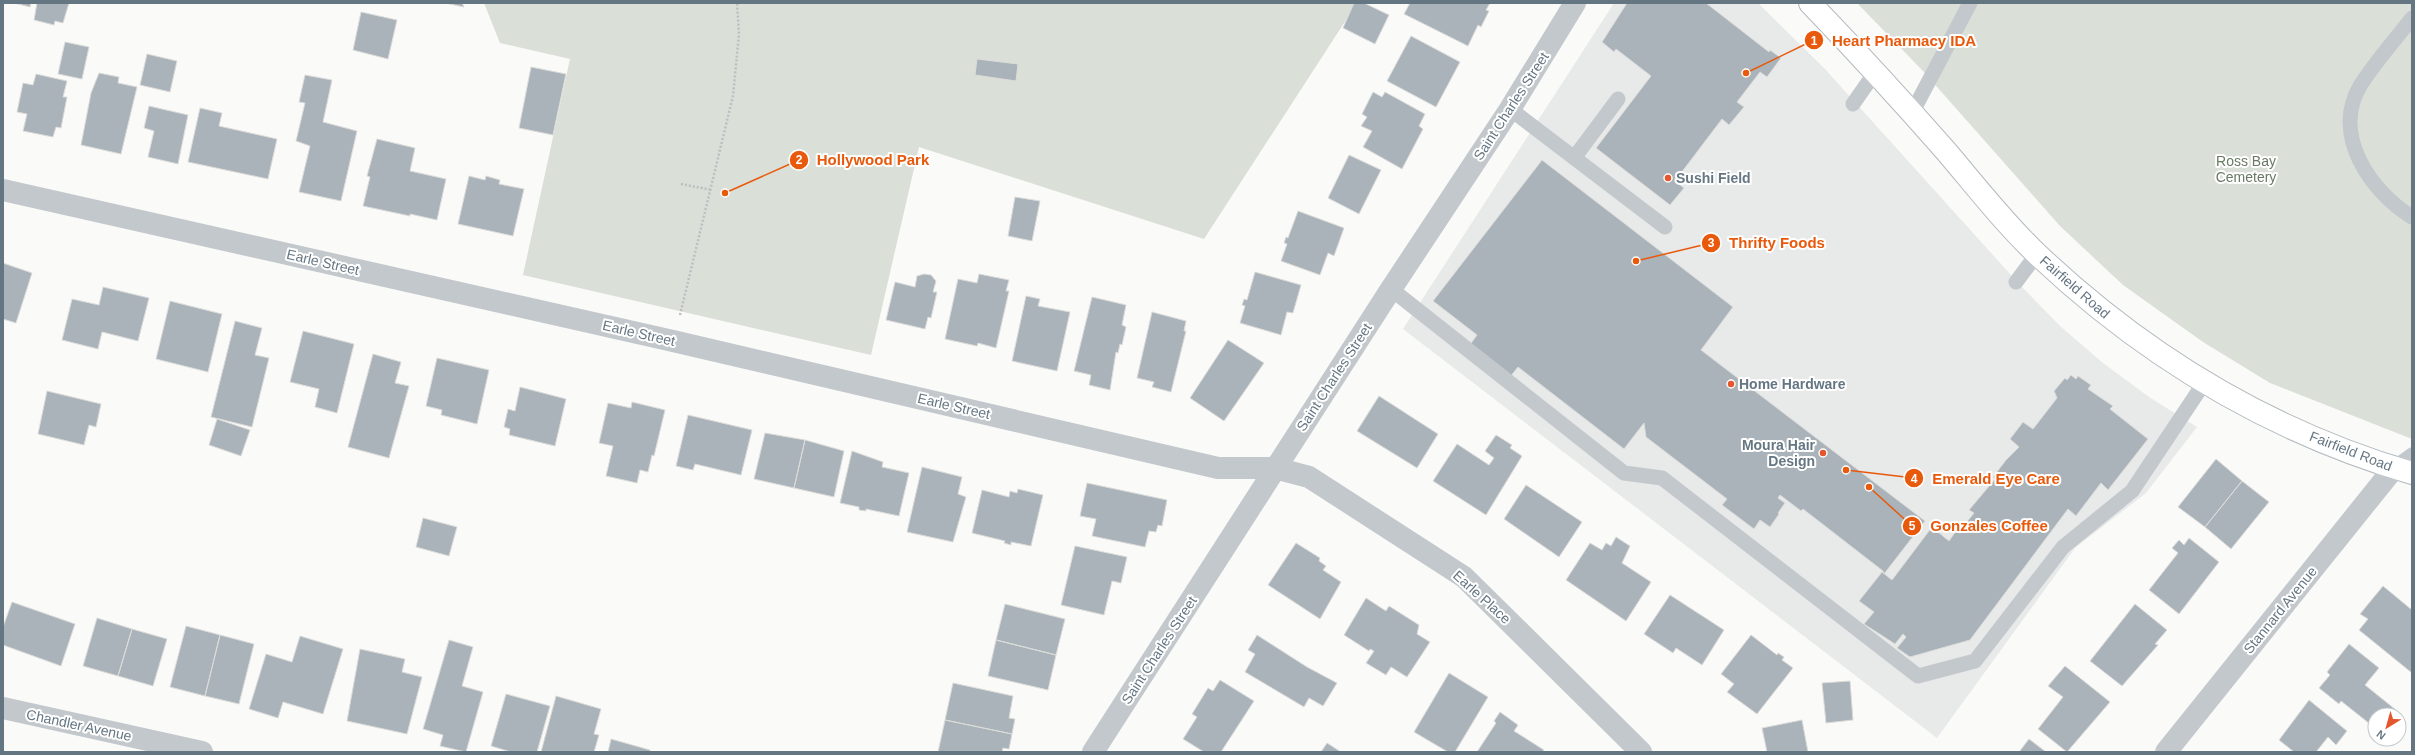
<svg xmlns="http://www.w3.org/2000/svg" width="2415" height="755" viewBox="0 0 2415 755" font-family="Helvetica,sans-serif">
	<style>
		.built { fill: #e8e9e9 }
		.green { fill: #dadfd7 }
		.building { fill: #aab3b9; stroke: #dcdcda }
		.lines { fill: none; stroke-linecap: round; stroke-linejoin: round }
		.secondary-casing { stroke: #b3babf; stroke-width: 24 }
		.path { stroke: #bbbfc2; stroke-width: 2.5; stroke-dasharray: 2 2; stroke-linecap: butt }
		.lane { stroke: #c3c8cc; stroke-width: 15 }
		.street { stroke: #c3c8cc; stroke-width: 22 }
		.secondary { stroke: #fff; stroke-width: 22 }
		.poi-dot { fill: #e4572e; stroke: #fff; stroke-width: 1.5 }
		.labels { text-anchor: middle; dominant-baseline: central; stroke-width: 4; stroke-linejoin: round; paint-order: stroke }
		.street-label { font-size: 14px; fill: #657683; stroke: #fff }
		.park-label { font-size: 14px; fill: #687a64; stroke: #fff }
		.poi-label { font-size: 14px; font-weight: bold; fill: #657683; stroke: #fff; text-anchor: start }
		.leader { fill: none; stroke: #e8590c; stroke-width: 1.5 }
		.callout-dot { fill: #e8590c; stroke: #fff; stroke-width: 1.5 }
		.mark-label { font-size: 12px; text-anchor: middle; font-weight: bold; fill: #fff }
		.callout-label { font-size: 15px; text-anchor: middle; font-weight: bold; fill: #e8590c; stroke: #fff; stroke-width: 4; stroke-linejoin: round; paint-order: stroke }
	</style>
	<rect width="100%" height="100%" fill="#fafaf8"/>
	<path class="built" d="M 1614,3 L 1758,3 L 1825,69 L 2020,285 L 2060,326 L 2103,363 L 2149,397 L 2197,427 L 2146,493 L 2075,548 L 1937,738 L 1403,329 Z"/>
	<path class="green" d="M 484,3 L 1357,3 L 1204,239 L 919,147 L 871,355 L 523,275 L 570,59 L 500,43 Z
		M 1857,3 L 2412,3 L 2412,439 L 2270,383 L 2203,342 L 2123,285 L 2060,226 L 1922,70 Z"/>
	<path class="building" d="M 14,3 L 31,3 L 30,7 Z
		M 37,3 L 69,3 L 63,23 L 55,21 L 54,25 L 34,20 Z
		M 445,3 L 462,3 L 464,7 Z
		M 1354,3 L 1364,3 L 1389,15 L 1375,44 L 1343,28 Z
		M 1410,3 L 1490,3 L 1486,10 L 1489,11 L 1481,27 L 1478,25 L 1468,46 L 1404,14 Z
		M 1627,3 L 1706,3 L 1769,52 L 1770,50 L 1781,58 L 1767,77 L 1760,72 L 1737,102 L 1744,107 L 1729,125 L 1722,119 L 1675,181 L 1684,188 L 1670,205 L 1596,148 L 1651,76 L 1616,49 L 1614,52 L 1602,42 Z
		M 361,12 L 397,20 L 388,59 L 353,50 Z
		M 1411,36 L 1460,62 L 1436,107 L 1387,81 Z
		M 65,42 L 89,47 L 82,79 L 58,74 Z
		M 147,54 L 177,61 L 170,92 L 140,85 Z
		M 977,59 L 1018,64 L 1016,81 L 975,75 Z
		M 531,67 L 566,74 L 553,135 L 519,128 Z
		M 99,73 L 119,77 L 118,83 L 137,87 L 121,154 L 81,145 L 91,93 Z
		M 36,74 L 67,81 L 63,97 L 67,97 L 61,128 L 56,127 L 53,137 L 23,131 L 27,114 L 17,112 L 23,83 L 33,85 Z
		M 305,75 L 332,80 L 323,122 L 357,131 L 341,201 L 299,192 L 310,146 L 296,141 L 305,103 L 299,102 Z
		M 1373,92 L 1382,97 L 1385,92 L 1425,114 L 1419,126 L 1423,129 L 1402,169 L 1363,147 L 1372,131 L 1361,126 L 1367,117 L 1362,114 Z
		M 149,106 L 188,115 L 178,164 L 148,157 L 154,131 L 144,128 Z
		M 200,108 L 222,113 L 219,126 L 277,139 L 268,179 L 188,162 Z
		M 377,139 L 415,148 L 410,171 L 446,179 L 437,220 L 410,214 L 410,216 L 363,206 L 370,177 L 367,176 Z
		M 1349,155 L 1381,170 L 1359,214 L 1328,198 Z
		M 1542,160 L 1733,307 L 1701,350 L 1925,521 L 1884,574 L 1883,571 L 1803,509 L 1801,511 L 1780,495 L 1778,498 L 1785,503 L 1778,513 L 1779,514 L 1770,527 L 1760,520 L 1754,529 L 1722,505 L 1727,499 L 1646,437 L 1644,423 L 1624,449 L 1518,367 L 1510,377 L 1469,346 L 1477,335 L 1433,301 Z
		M 469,176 L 485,180 L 486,176 L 500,180 L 499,184 L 524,189 L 513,236 L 458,224 Z
		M 1015,197 L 1040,201 L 1032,241 L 1008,236 Z
		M 1298,211 L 1344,228 L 1334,256 L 1328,253 L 1320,275 L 1281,261 L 1287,244 L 1284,243 L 1286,237 L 1288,238 Z
		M 3,263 L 32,273 L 16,323 L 3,319 Z
		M 1255,272 L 1301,285 L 1293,313 L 1287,312 L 1281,335 L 1240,323 L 1245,306 L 1242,305 L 1244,299 L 1247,300 Z
		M 924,274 L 931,275 L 936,281 L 933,292 L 937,292 L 931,318 L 928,317 L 925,329 L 886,320 L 895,282 L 915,287 L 917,276 Z
		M 979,274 L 1009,280 L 1006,291 L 1009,291 L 996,348 L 978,343 L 977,346 L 945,339 L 958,279 L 977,283 Z
		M 103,287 L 149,298 L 138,341 L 102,332 L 98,349 L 62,340 L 72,299 L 99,305 Z
		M 1026,296 L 1040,299 L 1038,306 L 1070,312 L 1057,371 L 1012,361 Z
		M 1092,297 L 1126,305 L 1122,325 L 1126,327 L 1122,345 L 1120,344 L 1118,353 L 1116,352 L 1110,390 L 1089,385 L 1091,375 L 1074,371 Z
		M 170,301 L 222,314 L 208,372 L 156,359 Z
		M 1152,312 L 1186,321 L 1184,331 L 1186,331 L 1171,392 L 1152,387 L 1154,382 L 1137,378 Z
		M 235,321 L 262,328 L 255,355 L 269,358 L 252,427 L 211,417 Z
		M 303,331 L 354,344 L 337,413 L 315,407 L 319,389 L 290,382 Z
		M 1228,340 L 1264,363 L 1224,421 L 1190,398 Z
		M 373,354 L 401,362 L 395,383 L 409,386 L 389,458 L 348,447 Z
		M 437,358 L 489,370 L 477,424 L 441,415 L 442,410 L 426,406 Z
		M 2071,375 L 2076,379 L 2078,376 L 2091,385 L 2088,389 L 2113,406 L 2110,409 L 2148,439 L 2108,490 L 2101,483 L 2076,516 L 2068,509 L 1970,640 L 1910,657 L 1897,648 L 1906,637 L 1903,634 L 1895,644 L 1864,624 L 1874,612 L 1859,601 L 1882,572 L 1892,580 L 1932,527 L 1949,541 L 1958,528 L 1962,528 L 1974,513 L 1969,510 L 1995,479 L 1993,477 L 2006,460 L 2019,447 L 2010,439 L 2023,422 L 2033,429 L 2057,398 L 2054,391 L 2065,378 L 2067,380 Z
		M 520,387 L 566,399 L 555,446 L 509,435 L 510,429 L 504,427 L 508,409 L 515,411 Z
		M 47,391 L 101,404 L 96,427 L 89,425 L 84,445 L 38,434 Z
		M 1379,396 L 1438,434 L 1417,468 L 1357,431 Z
		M 632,402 L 665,410 L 654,456 L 652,455 L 648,472 L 640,470 L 637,483 L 606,476 L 613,446 L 599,443 L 608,403 L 631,408 Z
		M 688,415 L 752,430 L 741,475 L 695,464 L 693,470 L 676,466 Z
		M 217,419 L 250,430 L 241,456 L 209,445 Z
		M 765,433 L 805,440 L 794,488 L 754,479 Z
		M 1496,435 L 1512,445 L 1510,448 L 1522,456 L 1486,515 L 1433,481 L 1457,444 L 1489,465 L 1494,458 L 1485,451 Z
		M 805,440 L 844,451 L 834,497 L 794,488 Z
		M 852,451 L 883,462 L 882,467 L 909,473 L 899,516 L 866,509 L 866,511 L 859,510 L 859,507 L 840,503 Z
		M 2216,459 L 2242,481 L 2205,527 L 2178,507 Z
		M 922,467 L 962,477 L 958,494 L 966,497 L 953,542 L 907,532 Z
		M 2242,481 L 2269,502 L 2231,549 L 2205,527 Z
		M 1087,483 L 1167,500 L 1162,526 L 1158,525 L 1156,532 L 1149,531 L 1145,547 L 1092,536 L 1096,519 L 1080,516 Z
		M 1526,485 L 1582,522 L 1559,557 L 1504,519 Z
		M 1018,489 L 1043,495 L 1031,546 L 1011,542 L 1011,545 L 1004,543 L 1005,541 L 972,533 L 982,490 L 1009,497 L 1010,491 L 1017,493 Z
		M 423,518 L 457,527 L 449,556 L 416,547 Z
		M 1616,537 L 1630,546 L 1622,563 L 1651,582 L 1626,621 L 1566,580 L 1590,543 L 1602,550 L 1606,543 L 1611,546 Z
		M 2189,538 L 2219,562 L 2179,614 L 2149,590 L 2178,553 L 2172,548 L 2179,540 L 2184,545 Z
		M 1296,543 L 1320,558 L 1319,561 L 1326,566 L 1323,570 L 1341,582 L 1320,619 L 1268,585 Z
		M 1075,546 L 1127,557 L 1121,583 L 1112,581 L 1104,615 L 1061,605 Z
		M 2383,586 L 2412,610 L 2412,673 L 2359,630 L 2368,619 L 2360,614 Z
		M 1670,595 L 1724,630 L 1702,665 L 1676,648 L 1673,653 L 1644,634 Z
		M 1366,598 L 1386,611 L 1389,606 L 1419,625 L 1417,634 L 1430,642 L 1407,677 L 1391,667 L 1386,675 L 1366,663 L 1374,651 L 1370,649 L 1369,651 L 1344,635 Z
		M 12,602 L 75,624 L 61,666 L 3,645 L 3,627 Z
		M 1005,604 L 1065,619 L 1056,655 L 996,640 Z
		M 2135,604 L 2167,630 L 2155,644 L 2158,645 L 2122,686 L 2090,661 Z
		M 97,618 L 132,629 L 118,676 L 83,666 Z
		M 186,626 L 220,635 L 205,696 L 170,687 Z
		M 132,629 L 167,639 L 153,686 L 118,676 Z
		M 220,635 L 254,644 L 239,704 L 205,696 Z
		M 1257,635 L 1307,667 L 1337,683 L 1323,706 L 1309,698 L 1304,707 L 1245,672 L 1255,654 L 1248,650 Z
		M 1751,635 L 1777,655 L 1778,653 L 1784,657 L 1782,660 L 1793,668 L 1757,714 L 1727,692 L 1734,684 L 1721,674 Z
		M 300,636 L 343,649 L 323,714 L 283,702 L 278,718 L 249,709 L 266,654 L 292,662 Z
		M 449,640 L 473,647 L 462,686 L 483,692 L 466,752 L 440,746 L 443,735 L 423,729 Z
		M 996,640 L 1056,655 L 1048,690 L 988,676 Z
		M 2349,644 L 2379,668 L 2365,685 L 2401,714 L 2399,716 L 2375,715 L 2375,728 L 2341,701 L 2339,704 L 2319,688 L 2330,675 L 2327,672 Z
		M 360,649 L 405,659 L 402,672 L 422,677 L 407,734 L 347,721 Z
		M 2065,666 L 2110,702 L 2067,752 L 2038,729 L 2063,697 L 2048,686 Z
		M 1449,673 L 1488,697 L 1455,752 L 1448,752 L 1414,732 Z
		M 1220,680 L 1254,701 L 1221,752 L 1204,752 L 1183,739 L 1197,717 L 1192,714 L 1208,688 L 1213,691 Z
		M 1850,681 L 1853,720 L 1826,723 L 1822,683 Z
		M 953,683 L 1013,696 L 1009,718 L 1015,719 L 1012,734 L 945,720 Z
		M 506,694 L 550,706 L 537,752 L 511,752 L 491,746 Z
		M 556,696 L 601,709 L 594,734 L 599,735 L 594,752 L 541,752 Z
		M 2309,700 L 2347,731 L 2336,745 L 2328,737 L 2316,752 L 2294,752 L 2279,740 Z
		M 1500,712 L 1518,725 L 1514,731 L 1544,750 L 1542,752 L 1477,752 L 1496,723 L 1494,721 Z
		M 945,720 L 1012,734 L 1009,749 L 1003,748 L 1002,752 L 938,752 Z
		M 1802,720 L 1808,752 L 1767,752 L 1762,728 Z
		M 611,739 L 650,750 L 650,752 L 608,752 Z
		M 2029,739 L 2046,752 L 2019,752 Z
		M 1327,743 L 1341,752 L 1321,752 Z"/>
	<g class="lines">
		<g class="secondary-casing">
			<path id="secondary" d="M 1810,3 C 1856,51 1901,100 1945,150 C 1975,185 2004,223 2038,255 C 2146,357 2269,431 2412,473"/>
		</g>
		<path class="path" d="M 681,184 L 712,190
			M 680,315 L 733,96 L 739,34 L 737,3"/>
		<path class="lane" d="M 2412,18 C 2395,40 2375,62 2360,86 C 2331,135 2371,192 2412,217
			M 1853,104 L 1876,71
			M 1510,109 L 1665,227
			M 1912,113 L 1970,3
			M 1574,158 L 1618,99
			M 2016,282 L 2037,254
			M 1391,289 L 1624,473 L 1662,478 L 1918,676 L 1975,661 L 2063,547 L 2132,491 L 2204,383
			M 2394,468 L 2412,455"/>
		<path class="street" d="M 3,190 L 673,341 L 1218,468 L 1275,468 L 1309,477 L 1464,577 L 1641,752
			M 3,708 L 202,752
			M 1093,752 L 1391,289 L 1510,109 L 1575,3
			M 2166,752 L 2394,468"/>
		<use href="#secondary" class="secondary"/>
	</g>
	<g class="poi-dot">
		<circle cx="1668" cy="178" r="4"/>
		<circle cx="1731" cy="384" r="4"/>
		<circle cx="1823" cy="453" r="4"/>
	</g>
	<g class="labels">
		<g class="street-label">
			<text transform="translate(1511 106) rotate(-57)">Saint Charles Street</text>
			<text transform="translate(323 262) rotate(13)">Earle Street</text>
			<text transform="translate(2075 287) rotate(41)">Fairfield Road</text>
			<text transform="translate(639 333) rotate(13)">Earle Street</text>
			<text transform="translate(1334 377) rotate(-57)">Saint Charles Street</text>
			<text transform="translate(954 406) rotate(13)">Earle Street</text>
			<text transform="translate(2351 451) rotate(21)">Fairfield Road</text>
			<text transform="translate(1482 597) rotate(42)">Earle Place</text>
			<text transform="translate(2280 610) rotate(-51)">Stannard Avenue</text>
			<text transform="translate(1159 650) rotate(-57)">Saint Charles Street</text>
			<text transform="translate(79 725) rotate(12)">Chandler Avenue</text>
		</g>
		<g class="park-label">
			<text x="2246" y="161">Ross Bay<tspan x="2246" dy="16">Cemetery</tspan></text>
		</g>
		<g class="poi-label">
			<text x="1676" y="178">Sushi Field</text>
			<text x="1739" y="384">Home Hardware</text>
			<text x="1815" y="445" text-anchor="end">Moura Hair<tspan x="1815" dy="16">Design</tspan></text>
		</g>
	</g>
	<path class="leader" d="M1746 73L1814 40M725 193L799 160M1636 261L1711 243M1846 470L1914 478M1869 487L1912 526"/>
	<g class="callout-dot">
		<circle cx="1746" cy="73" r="4"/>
		<circle cx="725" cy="193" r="4"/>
		<circle cx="1636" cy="261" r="4"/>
		<circle cx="1846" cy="470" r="4"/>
		<circle cx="1869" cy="487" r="4"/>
		<circle cx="1814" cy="40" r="10"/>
		<circle cx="799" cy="160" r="10"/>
		<circle cx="1711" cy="243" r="10"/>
		<circle cx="1914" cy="478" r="10"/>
		<circle cx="1912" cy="526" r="10"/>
	</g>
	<g class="mark-label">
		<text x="1814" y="45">1</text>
		<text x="799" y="164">2</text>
		<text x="1711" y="247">3</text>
		<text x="1914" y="483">4</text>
		<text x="1912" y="530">5</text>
	</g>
	<g class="callout-label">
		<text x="1904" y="46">Heart Pharmacy IDA</text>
		<text x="873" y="165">Hollywood Park</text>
		<text x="1777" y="248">Thrifty Foods</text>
		<text x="1996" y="484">Emerald Eye Care</text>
		<text x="1989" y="531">Gonzales Coffee</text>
	</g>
	<rect width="2415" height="755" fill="none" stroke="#657683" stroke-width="8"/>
	<g transform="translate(2387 727) rotate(217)"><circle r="19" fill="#ffffff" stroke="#c1c8cd"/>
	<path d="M0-3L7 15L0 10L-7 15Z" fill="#e4572e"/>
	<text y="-6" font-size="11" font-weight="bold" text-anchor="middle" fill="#657683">N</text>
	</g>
</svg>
